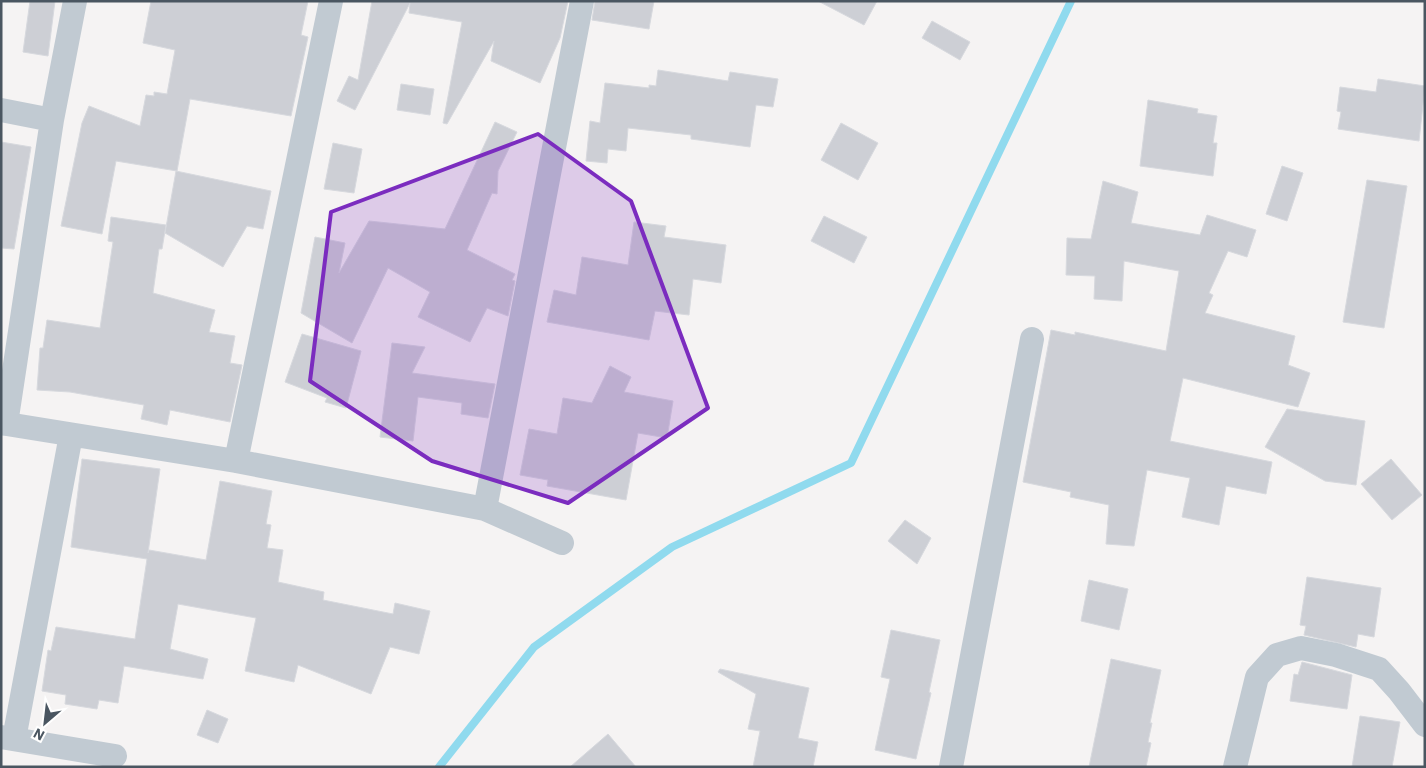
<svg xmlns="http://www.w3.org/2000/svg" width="1426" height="768" viewBox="0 0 1426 768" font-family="'IBM Plex Sans',sans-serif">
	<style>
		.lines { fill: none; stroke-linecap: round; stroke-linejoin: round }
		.stream { stroke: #90daee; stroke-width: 8 }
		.building { fill: #cdcfd5; stroke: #d7d9de }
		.minor { stroke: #c1cad2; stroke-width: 24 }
		.marked { fill: #7b2cbf; fill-opacity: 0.2; stroke: #7b2cbf; stroke-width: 4; stroke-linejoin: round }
	</style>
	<rect width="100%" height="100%" fill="#f5f3f3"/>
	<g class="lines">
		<path class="stream" d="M 439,767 L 534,647 L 672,547 L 851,463 L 1071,1"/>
	</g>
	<path class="building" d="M 30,1 L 55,1 L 48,56 L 23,52 Z
		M 151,1 L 308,1 L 301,35 L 308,37 L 291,116 L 190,99 L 177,171 L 116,161 L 102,234 L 61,226 L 82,123 L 89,106 L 140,126 L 146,95 L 154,96 L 154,92 L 167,94 L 175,50 L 143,43 Z
		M 372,1 L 568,1 L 560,38 L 540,83 L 491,61 L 494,41 L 447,124 L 443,123 L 462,22 L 409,13 L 410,3 L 355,110 L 337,101 L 349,76 L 358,80 Z
		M 595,1 L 654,1 L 649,29 L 592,20 Z
		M 818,1 L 877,1 L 864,25 Z
		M 932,21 L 970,42 L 960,60 L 922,38 Z
		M 658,70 L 728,81 L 730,72 L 778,79 L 773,107 L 756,105 L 750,147 L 691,139 L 691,135 L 628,128 L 626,151 L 608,149 L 607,163 L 586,161 L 590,121 L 600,123 L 605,83 L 649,88 L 649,85 L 656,86 Z
		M 1378,79 L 1425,86 L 1419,141 L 1338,129 L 1341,112 L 1337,111 L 1340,87 L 1376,92 Z
		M 401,84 L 434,89 L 430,115 L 397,110 Z
		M 1148,100 L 1198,109 L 1197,113 L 1217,116 L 1213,143 L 1217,143 L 1213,176 L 1140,166 Z
		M 495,122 L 517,132 L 498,171 L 497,194 L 492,193 L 467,250 L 515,274 L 512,280 L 515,281 L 508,316 L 487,308 L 470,342 L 418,317 L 430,292 L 388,268 L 352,343 L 301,313 L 315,237 L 345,243 L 339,273 L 369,221 L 445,229 Z
		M 841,123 L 878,143 L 858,180 L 821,160 Z
		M 1,142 L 31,147 L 14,249 L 1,248 Z
		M 333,143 L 362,149 L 354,193 L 324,189 Z
		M 1282,166 L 1303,173 L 1287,221 L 1266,214 Z
		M 176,171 L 271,191 L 263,229 L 247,226 L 223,267 L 165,233 Z
		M 1367,180 L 1407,186 L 1384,328 L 1343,322 Z
		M 1103,181 L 1138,192 L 1131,223 L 1200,235 L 1207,215 L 1256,230 L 1247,257 L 1228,251 L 1209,293 L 1213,295 L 1205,313 L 1295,336 L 1288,365 L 1310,373 L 1298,407 L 1183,378 L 1170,441 L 1272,462 L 1266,494 L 1226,486 L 1219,525 L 1182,517 L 1190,478 L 1147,470 L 1134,546 L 1106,544 L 1109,505 L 1070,497 L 1071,492 L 1023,482 L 1051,330 L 1075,335 L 1075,332 L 1166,351 L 1179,271 L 1124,261 L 1122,301 L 1094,299 L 1095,276 L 1066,275 L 1067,238 L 1091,239 Z
		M 824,216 L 867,237 L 854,263 L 811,241 Z
		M 111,217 L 166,225 L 162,249 L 159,249 L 153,293 L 215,310 L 209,332 L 235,336 L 230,363 L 242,365 L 230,422 L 170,410 L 167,425 L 141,419 L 144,405 L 70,392 L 37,390 L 40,348 L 43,348 L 47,320 L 100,328 L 113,242 L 108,241 Z
		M 634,222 L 666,226 L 664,237 L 726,245 L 721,283 L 693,279 L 689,315 L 655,311 L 649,340 L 547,322 L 554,290 L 576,295 L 582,257 L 628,265 Z
		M 302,334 L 361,351 L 346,408 L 325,402 L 327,398 L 285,382 Z
		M 392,343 L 425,347 L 412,373 L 495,384 L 488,418 L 461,414 L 462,403 L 418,397 L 413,441 L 380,437 Z
		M 610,366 L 631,377 L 624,392 L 673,401 L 667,438 L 638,433 L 626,500 L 547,486 L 548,480 L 520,475 L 529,429 L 557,434 L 563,398 L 592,403 Z
		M 1287,409 L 1365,421 L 1356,485 L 1325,481 L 1265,447 Z
		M 82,459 L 160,469 L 148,553 L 149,550 L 206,560 L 220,481 L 272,491 L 266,524 L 271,525 L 267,548 L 283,550 L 278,582 L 324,592 L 323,600 L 393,614 L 395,603 L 430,611 L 419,654 L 390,647 L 371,694 L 298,665 L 294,682 L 245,671 L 256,618 L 178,604 L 170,649 L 208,659 L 203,679 L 124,666 L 118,703 L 99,700 L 97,709 L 65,704 L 66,695 L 42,691 L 48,650 L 51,651 L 56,627 L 135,639 L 147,559 L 71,547 Z
		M 1391,459 L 1422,495 L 1392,520 L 1361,484 Z
		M 905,520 L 931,538 L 917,564 L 888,541 Z
		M 1307,577 L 1381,588 L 1374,637 L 1358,634 L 1356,647 L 1304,635 L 1306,626 L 1300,625 Z
		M 1089,580 L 1128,589 L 1119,630 L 1081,621 Z
		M 891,630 L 940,640 L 929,692 L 931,693 L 916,759 L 875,750 L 890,679 L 881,677 Z
		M 1111,659 L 1161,670 L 1150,723 L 1152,723 L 1148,742 L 1151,743 L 1146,767 L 1089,767 Z
		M 1302,662 L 1352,675 L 1347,709 L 1290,701 L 1294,674 L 1298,675 Z
		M 720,669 L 809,688 L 798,738 L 818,742 L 813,767 L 753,767 L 760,731 L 748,729 L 756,694 L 718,672 Z
		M 207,710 L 228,719 L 218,743 L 197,735 Z
		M 1360,716 L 1400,722 L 1392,767 L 1352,767 Z
		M 608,734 L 636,767 L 570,767 Z"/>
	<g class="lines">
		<path class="minor" d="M 1,110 L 52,120
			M 1,423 L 236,461 L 485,509 L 562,543
			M 6,424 L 52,120 L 75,1
			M 236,461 L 331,1
			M 485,509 L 582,1
			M 1,737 L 115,756
			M 14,739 L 71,435
			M 951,767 L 1032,339
			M 1235,767 L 1257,677 L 1277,655 L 1301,648 L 1336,655 L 1379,669 L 1399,691 L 1425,725"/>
	</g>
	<path class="marked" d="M 538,134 L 631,201 L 708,408 L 568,503 L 432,461 L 310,381 L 331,212 Z"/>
	<rect width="1426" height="768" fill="none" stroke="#4a5661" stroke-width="5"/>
	<g transform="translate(45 723) rotate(208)" stroke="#ffffff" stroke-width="4" paint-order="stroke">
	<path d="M0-4L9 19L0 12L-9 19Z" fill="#4a5661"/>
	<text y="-8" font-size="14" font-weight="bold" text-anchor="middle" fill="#4a5661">N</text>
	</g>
</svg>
